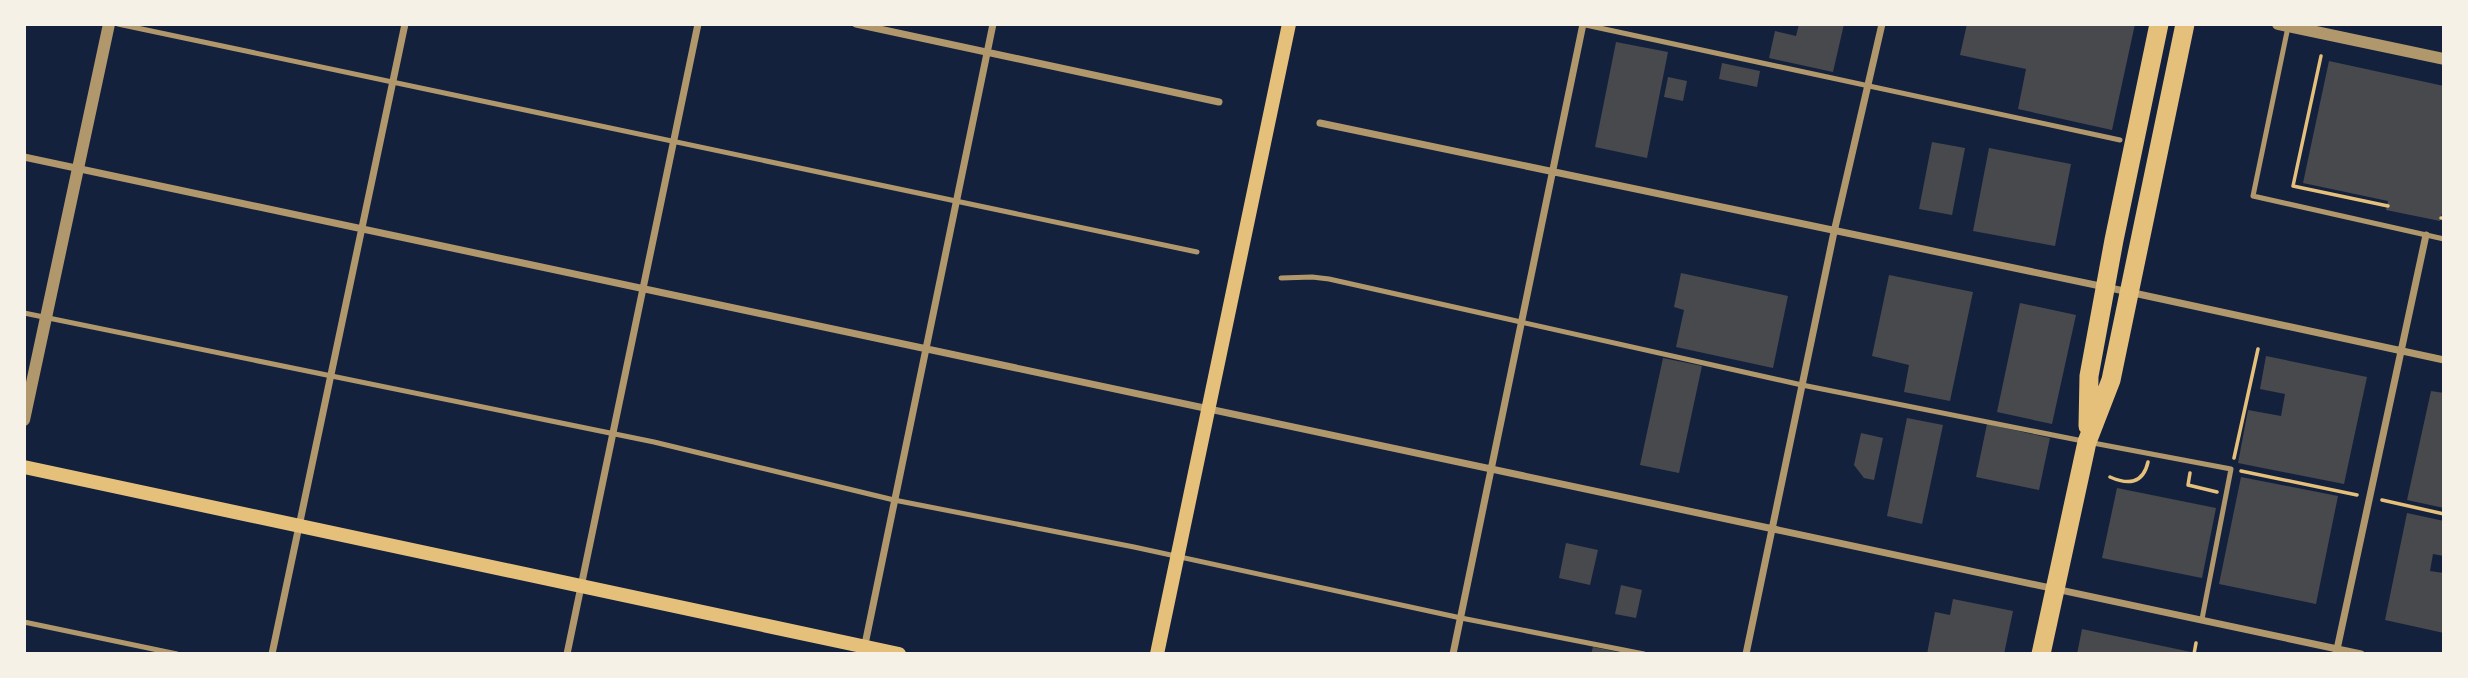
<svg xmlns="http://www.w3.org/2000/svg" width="2468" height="678" viewBox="0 0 2468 678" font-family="Bitter,serif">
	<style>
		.building { fill: #48494c }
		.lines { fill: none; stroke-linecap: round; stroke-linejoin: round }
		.path { stroke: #e5c07b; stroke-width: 3.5 }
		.service { stroke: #b1986c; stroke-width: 5 }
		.minor { stroke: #b1986c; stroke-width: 7 }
		.tertiary { stroke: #b1986c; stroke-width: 12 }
		.secondary { stroke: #e5c07b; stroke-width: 14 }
		.trunk { stroke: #e5c07b; stroke-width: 19 }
	</style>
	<rect width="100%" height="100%" fill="#14213d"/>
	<path class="building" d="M 1799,24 L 1844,24 L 1833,72 L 1769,58 L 1775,31 L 1796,36 Z
		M 1967,24 L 2135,24 L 2112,130 L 2018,109 L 2026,69 L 1960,55 Z
		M 1616,42 L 1668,52 L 1647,158 L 1595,147 Z
		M 2329,61 L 2444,86 L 2444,213 L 2442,213 L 2440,221 L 2386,210 L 2388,201 L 2303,183 Z
		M 1722,63 L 1760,71 L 1757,87 L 1719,79 Z
		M 1668,77 L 1687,81 L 1683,101 L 1664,97 Z
		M 1932,142 L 1965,148 L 1952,215 L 1919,209 Z
		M 1989,148 L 2071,164 L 2055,246 L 1973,231 Z
		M 1681,273 L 1788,296 L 1773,368 L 1676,347 L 1684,310 L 1674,307 Z
		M 1889,275 L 1973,292 L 1950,401 L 1904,392 L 1909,365 L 1872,356 Z
		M 2020,303 L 2076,315 L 2052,424 L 1997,412 Z
		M 2266,356 L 2367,377 L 2344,484 L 2238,463 L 2248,410 L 2281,416 L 2285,394 L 2260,389 Z
		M 1663,358 L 1702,366 L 1679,473 L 1640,465 Z
		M 2431,391 L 2444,393 L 2444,508 L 2407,500 Z
		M 1907,418 L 1943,425 L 1922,524 L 1887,516 Z
		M 1987,424 L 2050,438 L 2039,490 L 1976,477 Z
		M 1861,433 L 1883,438 L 1874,480 L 1864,478 L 1854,465 Z
		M 2241,477 L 2338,496 L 2316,604 L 2219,584 Z
		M 2117,488 L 2216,508 L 2202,578 L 2102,558 Z
		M 2407,513 L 2444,521 L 2444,556 L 2433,554 L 2430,571 L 2444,573 L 2444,633 L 2385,620 Z
		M 1566,543 L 1598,550 L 1590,585 L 1559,578 Z
		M 1621,585 L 1642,590 L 1636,618 L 1615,614 Z
		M 1953,599 L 2013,611 L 2004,654 L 1927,654 L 1935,612 L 1950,615 Z
		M 2082,629 L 2191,652 L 2190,654 L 2077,654 Z
		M 1593,647 L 1618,652 L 1618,654 L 1591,654 Z"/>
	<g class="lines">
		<path class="path" d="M 2321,56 L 2293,186 L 2388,206
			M 2441,218 L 2444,218
			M 2234,458 L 2258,349
			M 2241,471 L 2357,495
			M 2190,473 L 2188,485 L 2217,492
			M 2110,477 C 2128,485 2143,484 2148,462
			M 2382,500 L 2444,514
			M 2194,654 L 2196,643"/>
		<path class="service" d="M 118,24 L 1197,252
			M 1581,24 L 2120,140
			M 2288,27 L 2253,196 L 2444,239
			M 1281,278 L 1312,277 L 1329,279 L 1802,385 L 2083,441
			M 24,313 L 654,442 L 894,500 L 1134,547 L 1461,618 L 1644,654
			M 2093,443 L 2231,469 L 2202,619
			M 24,622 L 177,654"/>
		<path class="minor" d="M 856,24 L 1219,102
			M 1320,123 L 2129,292 L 2444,360
			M 24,157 L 2361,654
			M 272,654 L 405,24
			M 567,654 L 698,24
			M 863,654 L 993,24
			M 1453,654 L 1583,24
			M 1746,654 L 1834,232 L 1882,24
			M 2336,654 L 2426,235"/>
		<path class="tertiary" d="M 2278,24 L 2444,59
			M 24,420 L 109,24"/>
		<path class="secondary" d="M 24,467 L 899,654
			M 1157,654 L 1289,24"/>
		<path class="trunk" d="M 2088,426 L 2089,376 L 2114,240 L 2159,24
			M 2041,654 L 2087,442 L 2111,380 L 2185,24"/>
	</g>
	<rect width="2468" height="678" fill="none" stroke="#f6f1e7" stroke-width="52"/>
</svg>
